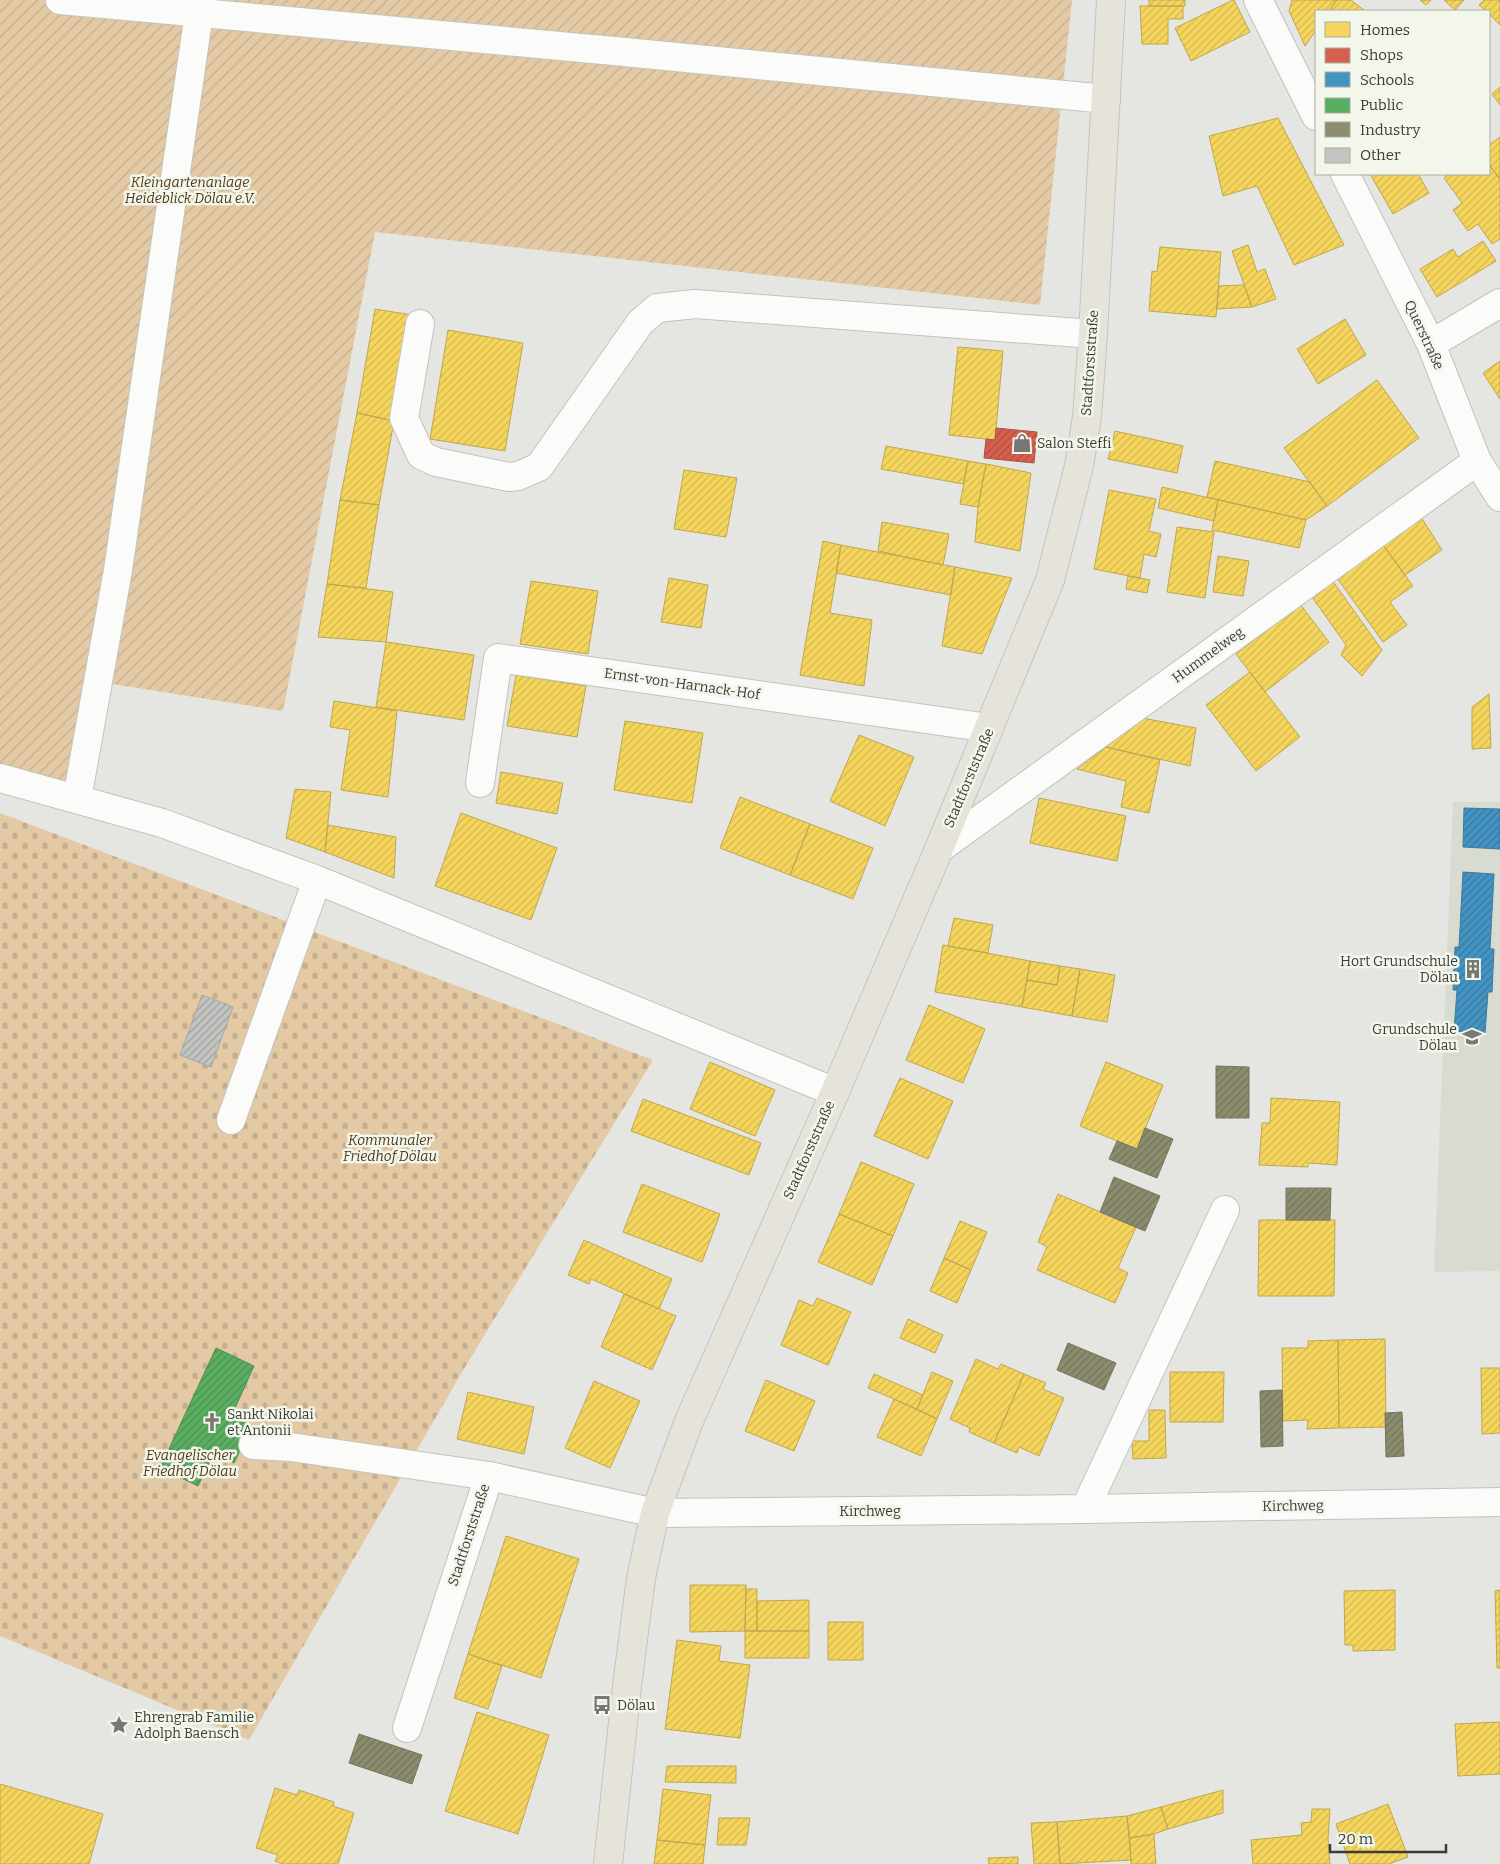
<svg xmlns="http://www.w3.org/2000/svg" width="1500" height="1864" viewBox="0 0 1500 1864" font-family="Bitter,serif">
	<style>
		.built { fill: #d8dbd0 }
		.cemetery { fill: url(#cemetery-stones) }
		.garden { fill: url(#garden-furrows) }
		.homes { fill: url(#homes-hatch); stroke: #bea752 }
		.shops { fill: url(#shops-hatch); stroke: #a85647 }
		.schools { fill: url(#schools-hatch); stroke: #41799a }
		.public { fill: url(#public-hatch); stroke: #518c55 }
		.industry { fill: url(#industry-hatch); stroke: #74745e }
		.building { fill: url(#building-hatch); stroke: #a6a7a3 }
		.lines { fill: none; stroke-linecap: round; stroke-linejoin: round }
		.minor-casing { stroke: #c2c3be; stroke-width: 30 }
		.major-casing { stroke: #c3c4c2; stroke-width: 30 }
		.minor { stroke: #fbfbfa; stroke-width: 28 }
		.major { stroke: #e6e3db; stroke-width: 28 }
		.labels { text-anchor: middle; dominant-baseline: central; stroke-width: 5; stroke-linejoin: round; paint-order: stroke }
		.park-label { font-size: 14px; font-style: italic; fill: #513a19; stroke: #f3f6eb }
		.street-label { font-size: 14px; fill: #3c3d39; stroke: #f3f6eb }
		.poi-label { font-size: 14px; fill: #3c3d39; stroke: #f3f6eb; text-anchor: start }
	</style>
	<defs>
		<pattern id="cemetery-stones" width="16" height="16" patternUnits="userSpaceOnUse" patternTransform="scale(1.25)"><rect width="16" height="16" fill="#e4caa4"/><path d="M2 7V4a2 2 0 0 1 4 0v3zM10 15v-3a2 2 0 0 1 4 0v3z" fill="#c4ae8e"/></pattern>
		<pattern id="garden-furrows" width="10" height="10" patternUnits="userSpaceOnUse" patternTransform="scale(1.25)"><rect width="10" height="10" fill="#e4caa4"/><path d="M-1 1l2-2M0 10L10 0M9 11l2-2" fill="none" stroke="#c4ae8e"/></pattern>
		<pattern id="homes-hatch" width="6" height="6" patternUnits="userSpaceOnUse" patternTransform="scale(1.25)"><rect width="6" height="6" fill="#f6d55c"/><path d="M-1 1l2-2M0 6l6-6M5 7l2-2" fill="none" stroke="#d4b851"/></pattern>
		<pattern id="shops-hatch" width="6" height="6" patternUnits="userSpaceOnUse" patternTransform="scale(1.25)"><rect width="6" height="6" fill="#d6604d"/><path d="M-1 1l2-2M0 6l6-6M5 7l2-2" fill="none" stroke="#af5041"/></pattern>
		<pattern id="schools-hatch" width="6" height="6" patternUnits="userSpaceOnUse" patternTransform="scale(1.25)"><rect width="6" height="6" fill="#4393c3"/><path d="M-1 1l2-2M0 6l6-6M5 7l2-2" fill="none" stroke="#39799f"/></pattern>
		<pattern id="public-hatch" width="6" height="6" patternUnits="userSpaceOnUse" patternTransform="scale(1.25)"><rect width="6" height="6" fill="#5aae61"/><path d="M-1 1l2-2M0 6l6-6M5 7l2-2" fill="none" stroke="#4c8f51"/></pattern>
		<pattern id="industry-hatch" width="6" height="6" patternUnits="userSpaceOnUse" patternTransform="scale(1.25)"><rect width="6" height="6" fill="#8c8c6e"/><path d="M-1 1l2-2M0 6l6-6M5 7l2-2" fill="none" stroke="#74745b"/></pattern>
		<pattern id="building-hatch" width="6" height="6" patternUnits="userSpaceOnUse" patternTransform="scale(1.25)"><rect width="6" height="6" fill="#c3c5c2"/><path d="M-1 1l2-2M0 6l6-6M5 7l2-2" fill="none" stroke="#a0a19f"/></pattern>
	</defs>
	<rect width="100%" height="100%" fill="#e5e6e1"/>
	<path class="built" d="M 1453,802 L 1500,802 L 1500,1271 L 1434,1272 Z"/>
	<path class="cemetery" d="M 0,813 L 653,1060 L 465,1367 L 249,1740 L 0,1636 Z"/>
	<path class="garden" d="M 0,0 L 1072,0 L 1040,305 L 375,232 L 283,711 L 106,683 L 73,812 L 0,788 Z"/>
	<path class="homes" d="M 1149,0 L 1185,0 L 1185,6 L 1149,6 Z
		M 1233,0 L 1234,0 L 1250,32 L 1191,61 L 1175,28 Z
		M 1292,0 L 1337,0 L 1329,11 L 1316,11 L 1316,30 L 1305,46 L 1289,11 Z
		M 1337,0 L 1351,0 L 1365,11 L 1329,11 Z
		M 1420,0 L 1431,0 L 1426,5 Z
		M 1444,0 L 1464,0 L 1455,10 Z
		M 1484,0 L 1500,0 L 1500,25 L 1489,14 L 1489,11 L 1486,11 L 1479,5 Z
		M 1140,6 L 1183,6 L 1183,19 L 1168,19 L 1168,44 L 1142,44 Z
		M 1500,87 L 1500,105 L 1492,94 Z
		M 1278,118 L 1344,245 L 1294,265 L 1257,186 L 1223,196 L 1209,136 Z
		M 1500,137 L 1500,178 L 1499,178 L 1489,164 L 1489,145 Z
		M 1489,164 L 1500,180 L 1500,239 L 1492,244 L 1478,224 L 1468,231 L 1453,210 L 1462,203 L 1444,178 L 1449,174 L 1489,174 Z
		M 1370,174 L 1418,174 L 1429,193 L 1393,214 Z
		M 1483,241 L 1496,261 L 1437,297 L 1420,269 L 1453,249 L 1458,257 Z
		M 1248,245 L 1257,272 L 1265,269 L 1276,299 L 1252,307 L 1232,251 Z
		M 1160,247 L 1221,252 L 1216,317 L 1149,311 L 1152,271 L 1157,272 Z
		M 1244,285 L 1252,307 L 1217,309 L 1219,286 Z
		M 375,309 L 412,315 L 394,421 L 357,413 Z
		M 1345,319 L 1366,355 L 1318,384 L 1297,349 Z
		M 448,330 L 523,343 L 505,451 L 430,439 Z
		M 958,347 L 1003,351 L 995,440 L 949,435 Z
		M 1500,361 L 1500,399 L 1483,373 Z
		M 1377,380 L 1419,438 L 1327,506 L 1284,448 Z
		M 357,413 L 394,421 L 379,505 L 340,500 Z
		M 1115,431 L 1183,446 L 1177,473 L 1108,459 Z
		M 886,446 L 968,461 L 963,484 L 881,469 Z
		M 968,461 L 986,464 L 978,507 L 960,504 Z
		M 1215,461 L 1310,482 L 1327,506 L 1306,520 L 1207,497 Z
		M 986,464 L 1031,473 L 1020,551 L 975,542 L 978,507 Z
		M 684,470 L 737,478 L 726,537 L 674,529 Z
		M 1162,487 L 1218,500 L 1214,521 L 1158,508 Z
		M 1109,490 L 1156,499 L 1149,531 L 1161,534 L 1156,557 L 1144,554 L 1140,578 L 1094,569 Z
		M 340,500 L 379,505 L 366,588 L 327,584 Z
		M 1218,500 L 1306,520 L 1299,548 L 1212,530 Z
		M 1421,517 L 1442,550 L 1405,575 L 1383,545 Z
		M 882,522 L 949,534 L 943,565 L 878,551 Z
		M 1177,527 L 1214,532 L 1205,598 L 1167,592 Z
		M 823,541 L 841,545 L 830,613 L 872,620 L 864,686 L 800,675 Z
		M 841,545 L 955,567 L 951,595 L 836,573 Z
		M 1383,545 L 1413,586 L 1390,602 L 1407,625 L 1383,642 L 1337,578 Z
		M 1218,556 L 1249,561 L 1243,596 L 1213,592 Z
		M 955,567 L 1012,578 L 982,654 L 942,646 Z
		M 1128,576 L 1150,580 L 1147,593 L 1126,589 Z
		M 669,578 L 708,585 L 701,628 L 661,622 Z
		M 1332,580 L 1382,650 L 1362,676 L 1341,655 L 1346,645 L 1312,597 Z
		M 531,581 L 598,591 L 588,654 L 520,644 Z
		M 327,584 L 393,592 L 386,642 L 318,637 Z
		M 1300,604 L 1329,642 L 1265,692 L 1236,654 Z
		M 386,642 L 474,655 L 464,720 L 376,707 Z
		M 1250,672 L 1300,737 L 1256,771 L 1206,705 Z
		M 516,675 L 586,686 L 577,737 L 507,726 Z
		M 1489,694 L 1491,748 L 1472,749 L 1472,707 Z
		M 334,701 L 397,711 L 388,797 L 341,790 L 350,730 L 330,727 Z
		M 1142,718 L 1196,728 L 1190,766 L 1106,747 Z
		M 625,721 L 703,733 L 692,803 L 614,790 Z
		M 859,735 L 914,757 L 885,826 L 830,801 Z
		M 1106,747 L 1160,760 L 1149,813 L 1121,807 L 1126,781 L 1077,769 Z
		M 501,772 L 563,783 L 557,814 L 496,803 Z
		M 295,789 L 331,792 L 325,852 L 286,838 Z
		M 740,797 L 810,824 L 790,875 L 720,848 Z
		M 1039,798 L 1126,816 L 1117,861 L 1030,843 Z
		M 461,813 L 557,848 L 531,920 L 435,886 Z
		M 810,824 L 873,848 L 853,899 L 790,875 Z
		M 328,825 L 396,837 L 394,878 L 325,852 Z
		M 954,918 L 993,925 L 988,953 L 948,946 Z
		M 943,945 L 1030,961 L 1022,1007 L 935,992 Z
		M 1030,961 L 1060,966 L 1057,985 L 1027,980 Z
		M 1060,966 L 1080,969 L 1072,1016 L 1022,1007 L 1027,980 L 1057,985 Z
		M 1080,969 L 1115,975 L 1107,1022 L 1072,1016 Z
		M 929,1005 L 985,1029 L 963,1083 L 906,1060 Z
		M 710,1062 L 775,1090 L 755,1136 L 690,1109 Z
		M 1106,1062 L 1163,1085 L 1137,1149 L 1080,1126 Z
		M 900,1078 L 953,1101 L 928,1159 L 874,1136 Z
		M 1271,1098 L 1340,1102 L 1337,1165 L 1308,1163 L 1308,1167 L 1259,1165 L 1262,1123 L 1270,1123 Z
		M 643,1099 L 761,1143 L 749,1175 L 631,1131 Z
		M 861,1162 L 914,1184 L 893,1236 L 839,1214 Z
		M 642,1184 L 720,1214 L 702,1262 L 623,1232 Z
		M 1058,1194 L 1136,1227 L 1118,1268 L 1128,1273 L 1115,1303 L 1037,1270 L 1047,1247 L 1038,1242 Z
		M 839,1214 L 893,1236 L 872,1285 L 818,1262 Z
		M 1259,1220 L 1335,1220 L 1334,1296 L 1258,1296 Z
		M 960,1221 L 987,1232 L 971,1270 L 944,1258 Z
		M 584,1240 L 672,1279 L 659,1309 L 591,1279 L 589,1284 L 568,1275 Z
		M 944,1258 L 971,1270 L 957,1303 L 930,1291 Z
		M 624,1294 L 676,1316 L 652,1370 L 601,1347 Z
		M 817,1298 L 851,1312 L 828,1365 L 781,1345 L 799,1300 L 813,1306 Z
		M 908,1319 L 943,1335 L 935,1353 L 900,1338 Z
		M 1385,1339 L 1386,1427 L 1339,1428 L 1338,1340 Z
		M 1338,1340 L 1339,1428 L 1307,1429 L 1308,1420 L 1283,1421 L 1282,1348 L 1308,1348 L 1308,1341 Z
		M 976,1359 L 998,1369 L 1001,1364 L 1024,1374 L 994,1443 L 969,1432 L 970,1428 L 950,1419 Z
		M 1481,1368 L 1500,1368 L 1500,1433 L 1482,1434 Z
		M 932,1372 L 953,1381 L 937,1419 L 917,1409 Z
		M 1170,1372 L 1224,1372 L 1223,1422 L 1170,1422 Z
		M 874,1374 L 923,1395 L 917,1409 L 868,1388 Z
		M 1024,1374 L 1046,1383 L 1043,1389 L 1064,1398 L 1039,1456 L 1019,1447 L 1017,1453 L 994,1443 Z
		M 766,1380 L 815,1401 L 794,1451 L 745,1431 Z
		M 594,1381 L 640,1401 L 610,1468 L 565,1448 Z
		M 468,1392 L 534,1407 L 524,1454 L 457,1439 Z
		M 894,1399 L 937,1419 L 921,1456 L 877,1437 Z
		M 1149,1410 L 1165,1410 L 1166,1458 L 1133,1459 L 1132,1441 L 1149,1441 Z
		M 506,1536 L 579,1559 L 541,1678 L 468,1654 Z
		M 690,1585 L 746,1585 L 745,1631 L 690,1632 Z
		M 746,1589 L 757,1589 L 757,1631 L 745,1631 Z
		M 1395,1590 L 1395,1650 L 1353,1651 L 1353,1645 L 1345,1645 L 1344,1591 Z
		M 1500,1590 L 1500,1668 L 1497,1668 L 1495,1591 Z
		M 809,1600 L 809,1631 L 757,1631 L 757,1601 Z
		M 828,1622 L 863,1622 L 863,1660 L 828,1660 Z
		M 745,1631 L 809,1631 L 809,1658 L 745,1658 Z
		M 677,1640 L 721,1646 L 719,1661 L 750,1665 L 740,1738 L 665,1729 Z
		M 468,1654 L 502,1666 L 488,1709 L 454,1698 Z
		M 477,1712 L 549,1735 L 518,1834 L 445,1811 Z
		M 1500,1722 L 1500,1774 L 1458,1776 L 1455,1724 Z
		M 667,1766 L 736,1766 L 736,1783 L 665,1782 Z
		M 0,1784 L 103,1814 L 89,1864 L 0,1864 Z
		M 275,1788 L 297,1795 L 299,1790 L 334,1802 L 333,1806 L 354,1813 L 338,1864 L 283,1864 L 275,1861 L 278,1855 L 256,1848 Z
		M 663,1789 L 711,1795 L 705,1845 L 657,1840 Z
		M 1223,1790 L 1223,1813 L 1168,1829 L 1161,1807 Z
		M 1388,1804 L 1408,1857 L 1389,1864 L 1350,1864 L 1336,1824 Z
		M 1161,1807 L 1168,1829 L 1154,1834 L 1130,1838 L 1127,1816 Z
		M 1312,1809 L 1330,1809 L 1328,1839 L 1330,1864 L 1253,1864 L 1251,1840 L 1302,1835 L 1301,1823 L 1311,1822 Z
		M 1127,1816 L 1131,1860 L 1060,1864 L 1057,1822 Z
		M 719,1818 L 750,1818 L 746,1845 L 717,1845 Z
		M 1057,1822 L 1060,1864 L 1034,1864 L 1031,1823 Z
		M 1154,1834 L 1156,1864 L 1131,1864 L 1130,1838 Z
		M 657,1840 L 705,1845 L 703,1864 L 654,1864 Z
		M 1018,1857 L 1018,1864 L 989,1864 L 988,1858 Z"/>
	<path class="shops" d="M 996,428 L 1037,432 L 1034,463 L 984,458 L 986,439 L 995,440 Z"/>
	<path class="schools" d="M 1464,808 L 1500,809 L 1500,849 L 1463,847 Z
		M 1463,872 L 1494,874 L 1490,949 L 1494,949 L 1492,992 L 1488,992 L 1485,1033 L 1454,1031 L 1457,990 L 1453,990 L 1455,947 L 1459,947 Z"/>
	<path class="public" d="M 216,1348 L 254,1366 L 231,1417 L 252,1426 L 234,1463 L 214,1453 L 198,1486 L 160,1468 Z"/>
	<path class="industry" d="M 1216,1066 L 1249,1067 L 1249,1118 L 1216,1118 Z
		M 1145,1128 L 1173,1139 L 1157,1178 L 1109,1159 L 1117,1141 L 1137,1149 Z
		M 1114,1177 L 1160,1196 L 1145,1231 L 1100,1212 Z
		M 1286,1188 L 1331,1188 L 1330,1220 L 1286,1220 Z
		M 1068,1343 L 1116,1363 L 1104,1390 L 1057,1370 Z
		M 1282,1390 L 1283,1446 L 1261,1447 L 1260,1391 Z
		M 1402,1412 L 1404,1456 L 1386,1457 L 1385,1413 Z
		M 359,1734 L 422,1755 L 412,1784 L 349,1763 Z"/>
	<path class="building" d="M 202,995 L 233,1007 L 211,1067 L 180,1055 Z"/>
	<g class="lines">
		<g class="minor-casing">
			<path id="minor" d="M 60,0 L 625,52 L 1106,99
				M 1258,0 L 1316,116
				M 1345,174 L 1431,344 L 1477,461 L 1500,497
				M 420,324 L 404,418 L 421,455 L 436,462 L 509,477 L 518,476 L 539,467 L 640,323 L 657,308 L 695,304 L 1093,334
				M 1431,344 L 1500,303
				M 0,778 L 162,823 L 317,880 L 835,1092
				M 480,783 L 498,658 L 989,728
				M 77,799 L 118,570 L 199,13
				M 939,849 L 1477,461
				M 231,1120 L 317,880
				M 253,1445 L 291,1447 L 489,1476
				M 1085,1509 L 1225,1210
				M 407,1728 L 489,1476 L 655,1513 L 1085,1509 L 1500,1502"/>
		</g>
		<g class="major-casing">
			<path id="major" d="M 608,1864 L 626,1694 L 641,1578 L 655,1513 L 689,1421 L 835,1092 L 939,849 L 1050,580 L 1079,466 L 1087,417 L 1093,334 L 1111,0"/>
		</g>
		<use href="#minor" class="minor"/>
		<use href="#major" class="major"/>
	</g>
	<defs>
		<g id="shop-bare" transform="scale(1.5)"><path d="M-5-2.5h2.3a2.7 3.5 0 0 1 5.4 0H5L5.5 6h-11ZM-1.5-2.5h3a1.5 2.3 0 0 0-3 0Z" fill="#777874" stroke="#f3f6eb" stroke-width="2.5" paint-order="stroke"/></g>
		<g id="building-bare" transform="scale(1.5)"><path d="M-4-6H4V6H1V3H-1V6H-4ZM-2.5-4.3h1.7v1.8h-1.7ZM.8-4.3h1.7v1.8H.8ZM-2.5-1h1.7V.8h-1.7ZM.8-1h1.7V.8H.8Z" fill="#777874" stroke="#f3f6eb" stroke-width="2.5" paint-order="stroke"/></g>
		<g id="school-bare" transform="scale(1.5)"><path d="M0-5L7-2L0 1L-7-2ZM-4 1L0 2.5L4 1V4Q0 6-4 4Z" fill="#777874" stroke="#f3f6eb" stroke-width="2.5" paint-order="stroke"/></g>
		<g id="church-bare" transform="scale(1.5)"><path d="M-1.2-6h2.4v3.5h3.3v2.4h-3.3V6h-2.4V-.1h-3.3v-2.4h3.3Z" fill="#777874" stroke="#f3f6eb" stroke-width="2.5" paint-order="stroke"/></g>
		<g id="bus-bare" transform="scale(1.5)"><path d="M-5-6H5V4H4V6H2V4H-2V6H-4V4H-5ZM-3.5-4V0h7V-4ZM-3.5 1.2v1.5H-2V1.2ZM2 1.2v1.5H3.5V1.2Z" fill="#777874" stroke="#f3f6eb" stroke-width="2.5" paint-order="stroke"/></g>
		<g id="sight-bare" transform="scale(1.5)"><path d="M0-6L1.8-2.2L6-1.7L2.9 1.2L3.7 5.4L0 3.3L-3.7 5.4L-2.9 1.2L-6-1.7L-1.8-2.2Z" fill="#777874" stroke="#f3f6eb" stroke-width="2.5" paint-order="stroke"/></g>
	</defs>
	<g fill-rule="evenodd">
		<use href="#shop-bare" x="1022" y="443"/>
		<use href="#building-bare" x="1473" y="969"/>
		<use href="#school-bare" x="1472" y="1037"/>
		<use href="#church-bare" x="212" y="1422"/>
		<use href="#bus-bare" x="602" y="1705"/>
		<use href="#sight-bare" x="119" y="1725"/>
	</g>
	<g class="labels">
		<g class="park-label">
			<text x="190" y="182">Kleingartenanlage<tspan x="190" dy="16">Heideblick Dölau e.V.</tspan></text>
			<text x="390" y="1140">Kommunaler<tspan x="390" dy="16">Friedhof Dölau</tspan></text>
			<text x="190" y="1455">Evangelischer<tspan x="190" dy="16">Friedhof Dölau</tspan></text>
		</g>
		<g class="street-label">
			<text transform="translate(1424 335) rotate(65)">Querstraße</text>
			<text transform="translate(1090 363) rotate(-86)">Stadtforststraße</text>
			<text transform="translate(1208 655) rotate(-36)">Hummelweg</text>
			<text transform="translate(682 684) rotate(8)">Ernst-von-Harnack-Hof</text>
			<text transform="translate(969 778) rotate(-67)">Stadtforststraße</text>
			<text transform="translate(809 1150) rotate(-66)">Stadtforststraße</text>
			<text transform="translate(1293 1506) rotate(-1)">Kirchweg</text>
			<text x="870" y="1511">Kirchweg</text>
			<text transform="translate(469 1535) rotate(-72)">Stadtforststraße</text>
		</g>
		<g class="poi-label">
			<text x="1037" y="443">Salon Steffi</text>
			<text x="1458" y="961" text-anchor="end">Hort Grundschule<tspan x="1458" dy="16">Dölau</tspan></text>
			<text x="1457" y="1029" text-anchor="end">Grundschule<tspan x="1457" dy="16">Dölau</tspan></text>
			<text x="227" y="1414">Sankt Nikolai<tspan x="227" dy="16">et Antonii</tspan></text>
			<text x="617" y="1705">Dölau</text>
			<text x="134" y="1717">Ehrengrab Familie<tspan x="134" dy="16">Adolph Baensch</tspan></text>
		</g>
	</g>
	<rect x="1315" y="10" width="175" height="165" fill="#f3f6eb" stroke="#aaaca4"/>
	<rect x="1325" y="22" width="25" height="15" fill="#f6d55c" stroke="#aaaca4"/>
	<text x="1360" y="35" font-size="15" fill="#3c3d39">Homes</text>
	<rect x="1325" y="48" width="25" height="15" fill="#d6604d" stroke="#aaaca4"/>
	<text x="1360" y="60" font-size="15" fill="#3c3d39">Shops</text>
	<rect x="1325" y="72" width="25" height="15" fill="#4393c3" stroke="#aaaca4"/>
	<text x="1360" y="85" font-size="15" fill="#3c3d39">Schools</text>
	<rect x="1325" y="98" width="25" height="15" fill="#5aae61" stroke="#aaaca4"/>
	<text x="1360" y="110" font-size="15" fill="#3c3d39">Public</text>
	<rect x="1325" y="122" width="25" height="15" fill="#8c8c6e" stroke="#aaaca4"/>
	<text x="1360" y="135" font-size="15" fill="#3c3d39">Industry</text>
	<rect x="1325" y="148" width="25" height="15" fill="#c3c5c2" stroke="#aaaca4"/>
	<text x="1360" y="160" font-size="15" fill="#3c3d39">Other</text>
	<path d="M1330 1844v8h116v-8" fill="none" stroke="#3c3d39" stroke-width="2.5"/>
	<text x="1338" y="1844" font-size="15" fill="#3c3d39" stroke="#f3f6eb" stroke-width="4" paint-order="stroke">20 m</text>
</svg>
